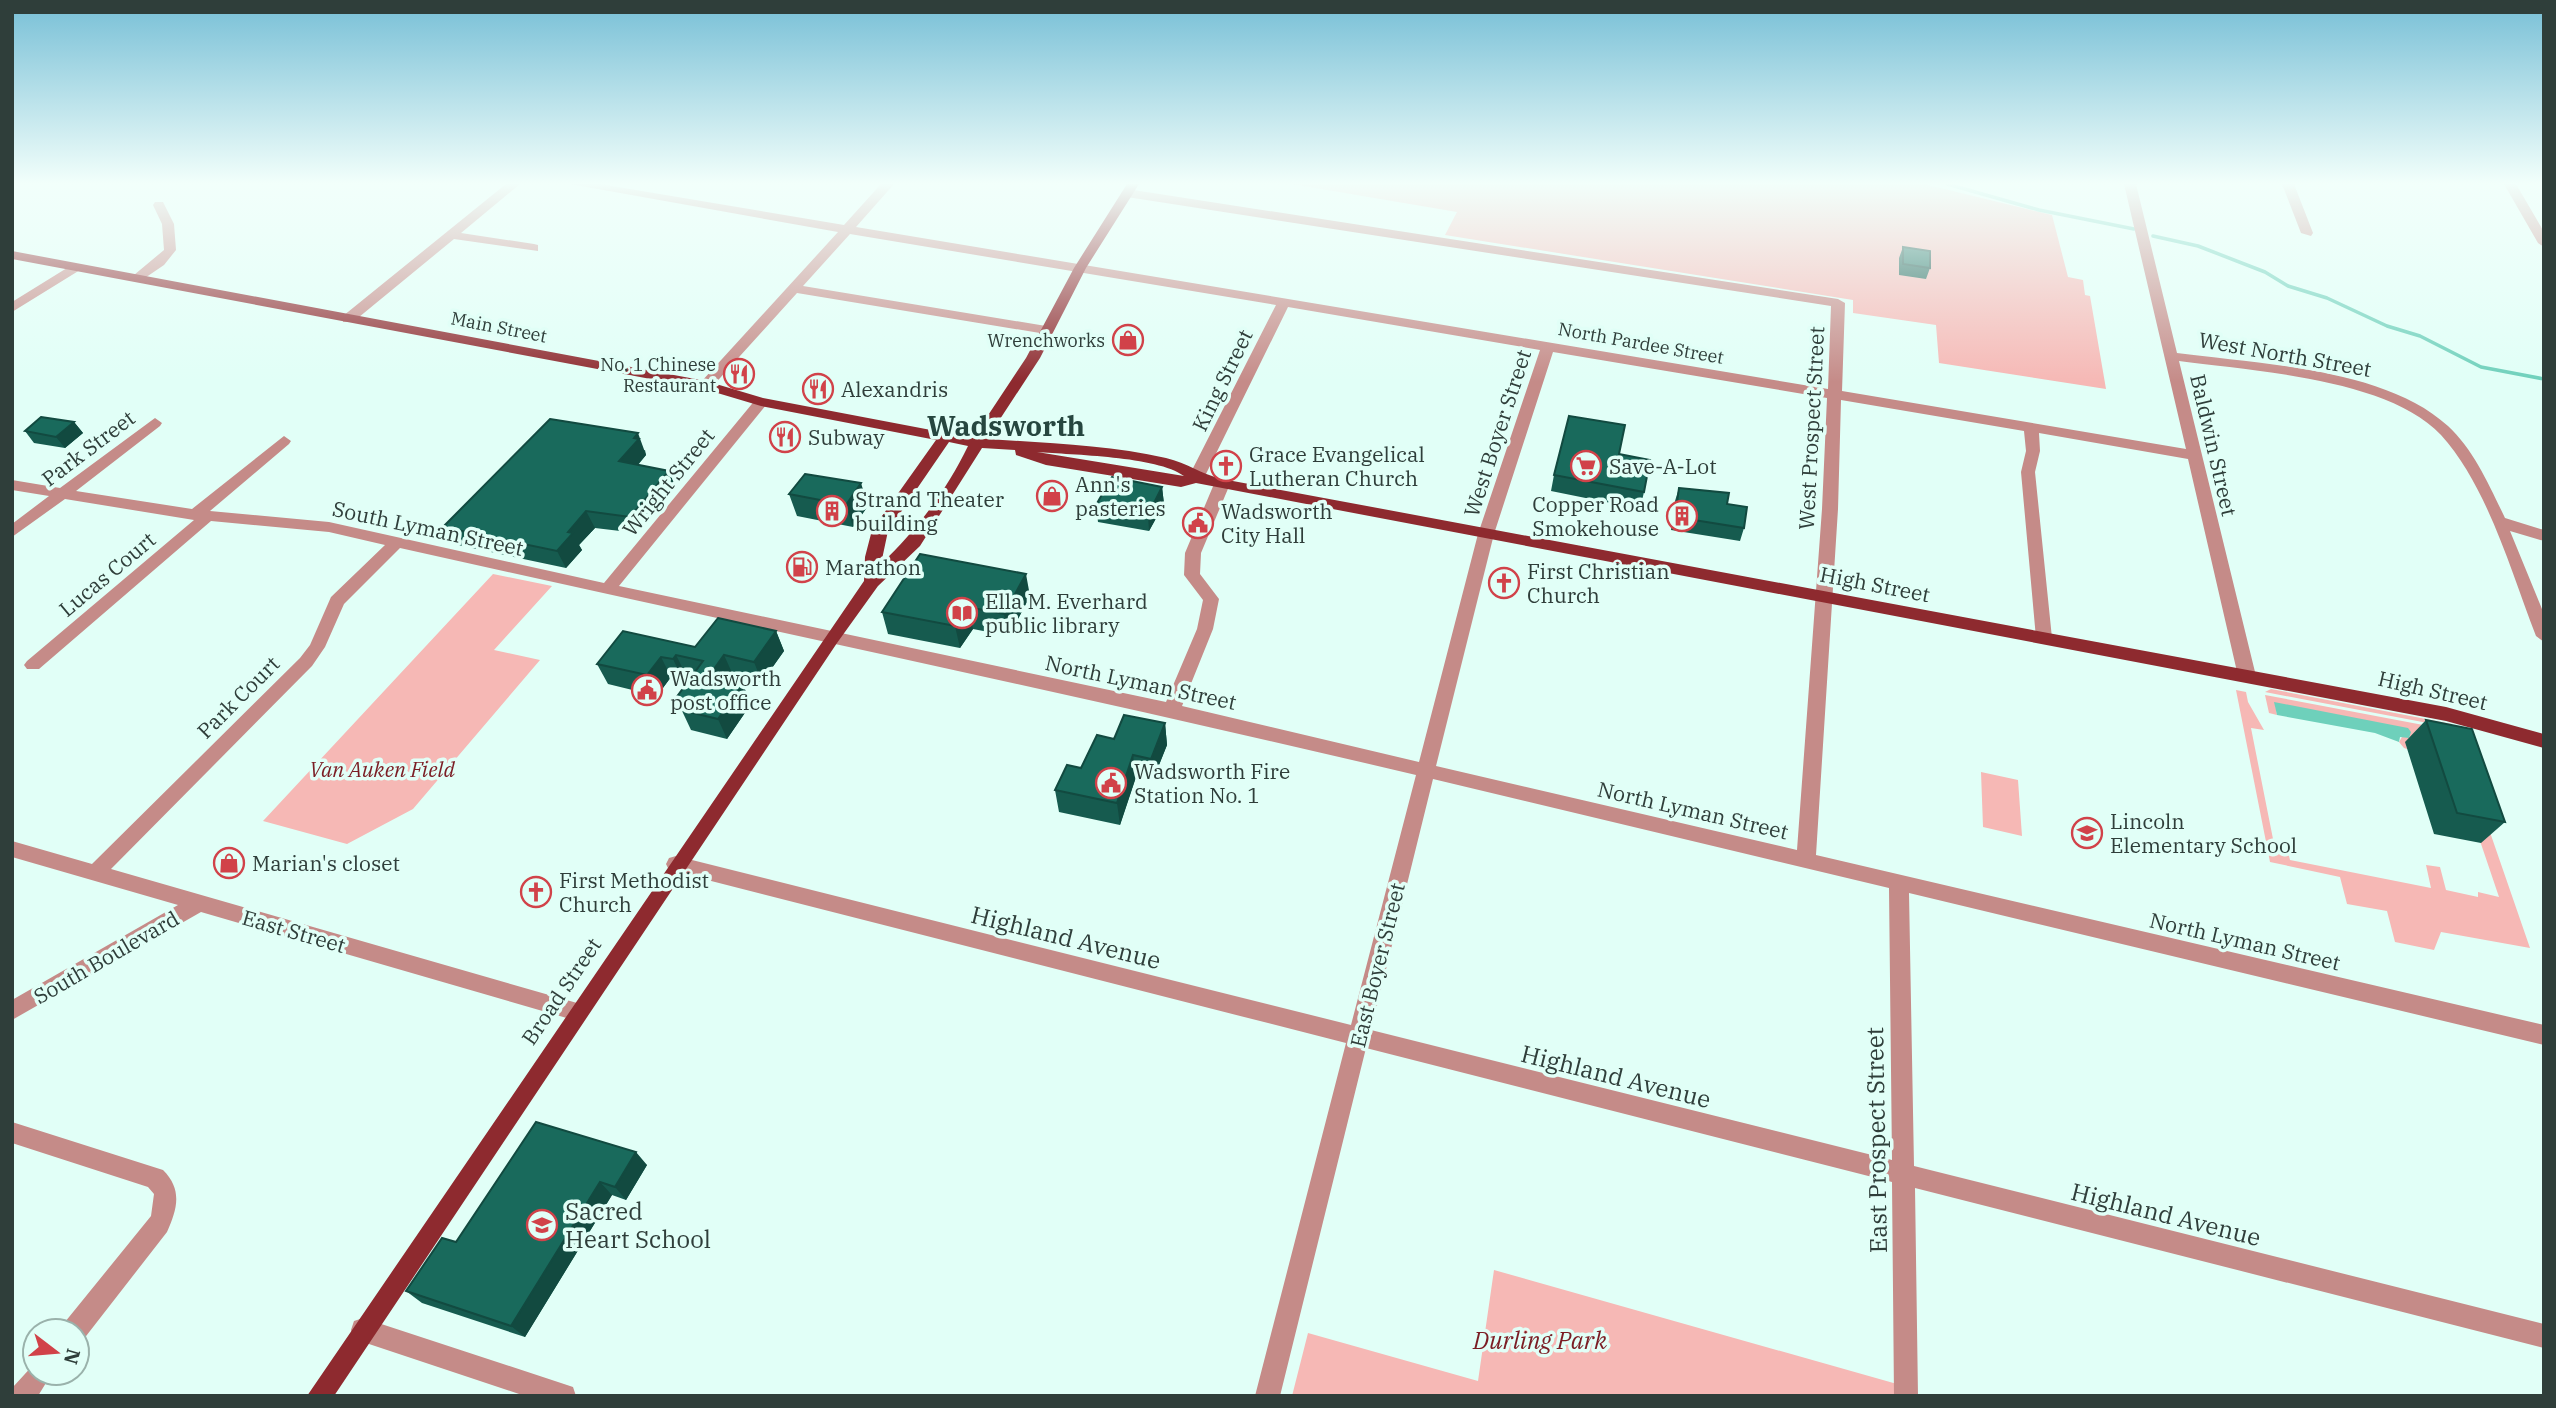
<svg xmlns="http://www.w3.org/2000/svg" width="2556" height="1408" viewBox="0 0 2556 1408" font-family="'IBM Plex Serif',serif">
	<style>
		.green { fill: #f6b8b5 }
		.water { fill: #6ed0bb }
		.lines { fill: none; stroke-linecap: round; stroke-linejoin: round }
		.stream { stroke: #6ed0bb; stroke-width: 3.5 }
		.minor { fill: #c58b88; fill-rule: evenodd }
		.major { fill: #8e2a2f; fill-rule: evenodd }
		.wall { fill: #165b4f }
		.shaded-wall { fill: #124a40 }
		.building { fill: #196a5c; stroke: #124a40; stroke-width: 2 }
		.labels { text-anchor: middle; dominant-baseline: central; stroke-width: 7; stroke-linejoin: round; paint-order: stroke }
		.far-street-label { font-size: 18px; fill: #2f3e3a; stroke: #e1fff7 }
		.far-poi-label { font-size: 18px; fill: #2f3e3a; stroke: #e1fff7; text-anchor: end }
		.street-label { font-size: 21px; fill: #2f3e3a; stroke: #e1fff7 }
		.poi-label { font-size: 21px; fill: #2f3e3a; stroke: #e1fff7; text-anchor: start }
		.park-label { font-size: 21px; font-style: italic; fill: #7b1d24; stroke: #e1fff7 }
		.near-street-label { font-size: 24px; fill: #2f3e3a; stroke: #e1fff7 }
		.near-poi-label { font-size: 24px; fill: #2f3e3a; stroke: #e1fff7; text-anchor: start }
		.near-park-label { font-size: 24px; font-style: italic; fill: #7b1d24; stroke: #e1fff7 }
		.district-label { font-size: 28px; font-weight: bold; fill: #26463f; stroke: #e1fff7 }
	</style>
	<rect width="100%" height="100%" fill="#e1fff7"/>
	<path class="green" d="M 1292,184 L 1924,184 L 2052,215 L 2068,277 L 2083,280 L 2085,295 L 2090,296 L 2106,389 L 1939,363 L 1936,325 L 1853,313 L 1853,300 L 1445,235 L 1457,212 Z
		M 493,574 L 552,586 L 494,650 L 540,660 L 413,809 L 347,844 L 263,821 Z
		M 2271,689 L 2452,724 L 2454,728 L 2265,692 Z
		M 2236,690 L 2246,692 L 2248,702 L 2264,730 L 2251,728 L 2275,849 L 2288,852 L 2290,860 L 2431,888 L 2426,865 L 2440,867 L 2446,890 L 2478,897 L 2478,892 L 2499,897 L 2456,770 L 2406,742 L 2407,749 L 2404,748 L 2399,742 L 2402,737 L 2275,703 L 2277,715 L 2269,713 L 2265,695 L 2455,731 L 2530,948 L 2441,932 L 2434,950 L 2395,942 L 2387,911 L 2347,904 L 2340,877 L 2270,862 Z
		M 1981,772 L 2018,780 L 2022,836 L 1983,827 Z
		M 1494,1270 L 1897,1384 L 1897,1396 L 1292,1396 L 1308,1333 L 1478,1381 Z"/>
	<path class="water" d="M 2274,702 L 2408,728 L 2411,732 L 2409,738 L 2400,737 L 2399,742 L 2375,733 L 2277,715 Z"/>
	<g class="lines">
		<path class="stream" d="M 1947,184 L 2039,210 L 2134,229
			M 2153,236 L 2198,246 L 2265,272 L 2288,286 L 2327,298 L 2387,326 L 2420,336 L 2481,367 L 2544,379"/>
		<path class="minor" d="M 506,184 L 520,184 L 461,233 L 534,244 L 538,245 L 538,251 L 454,239 L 353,322 L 343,322 L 343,316 Z
			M 570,184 L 600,184 L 844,225 L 881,184 L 894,184 L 856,227 L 1828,389 L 1831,306 L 1127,197 L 1121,193 L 1127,189 L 1838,299 L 1845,303 L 1842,391 L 2186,449 L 2124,184 L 2136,184 L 2177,353 C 2259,364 2385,368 2448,426 C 2474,450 2490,487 2505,518 L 2544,530 L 2544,541 L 2510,531 L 2544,614 L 2544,642 L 2536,636 C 2511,572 2488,487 2441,435 C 2388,378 2253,371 2179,361 L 2256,676 L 2247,682 L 2238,676 L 2188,459 L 2039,433 L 2040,451 L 2035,472 L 2052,638 L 2044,644 L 2036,638 L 2021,472 L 2026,451 L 2024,431 L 1841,400 L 1838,509 L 1816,855 L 2544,1025 L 2544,1045 L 1909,893 L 1914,1166 L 2544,1324 L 2544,1348 L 1915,1188 L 1918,1396 L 1894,1396 L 1892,1182 L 1366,1048 L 1280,1396 L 1255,1396 L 1346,1043 L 676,872 L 669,870 L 666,864 L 669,858 L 676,856 L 1351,1025 L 1416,775 C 1078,695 739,624 400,548 L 344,604 L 325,647 L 312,666 L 111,869 L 577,1003 L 584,1005 L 587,1012 L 584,1019 L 577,1021 L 201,912 L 12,1020 L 12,1000 L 178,905 L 12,857 L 12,841 L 92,864 L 300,658 L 310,645 L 331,597 L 385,545 L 329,532 L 211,521 L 39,669 L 27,669 L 24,665 L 27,661 L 194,520 L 65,499 L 12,537 L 12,524 L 49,496 L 12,490 L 12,480 L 60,488 L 155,418 L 162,423 L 160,426 L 76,491 L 192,509 L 284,436 L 291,441 L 289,444 L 210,511 L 329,522 L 604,583 L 756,399 L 766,399 L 766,405 L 619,586 L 1166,702 L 1197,629 L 1203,600 L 1184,575 L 1185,553 L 1214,484 L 1217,481 L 1227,481 L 1230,484 L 1201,553 L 1200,574 L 1219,599 L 1213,629 L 1182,706 L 1419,762 L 1478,534 L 1540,350 L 1288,307 L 1204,478 L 1196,483 L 1188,478 L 1276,305 L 850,234 L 803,286 L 1046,326 L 1053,330 L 1046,334 L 797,293 L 711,388 L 701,388 L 701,382 L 838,232 ZM 1553,352 L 1827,398 L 1822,509 L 1797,850 L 1436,766 L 1494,534 ZM 1433,779 L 1889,888 L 1892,1160 L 1371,1030 Z
			M 2282,184 L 2294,184 L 2313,233 L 2311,236 L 2301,233 Z
			M 2504,184 L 2516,184 L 2544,232 L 2544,247 L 2538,243 Z
			M 155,202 L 163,202 L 174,224 L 176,250 L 164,265 L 139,282 L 134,281 L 134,275 L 164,250 L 162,224 L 153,205 Z
			M 75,263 L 81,267 L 80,270 L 12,312 L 12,302 Z
			M 12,1122 L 163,1170 C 183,1190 177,1209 167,1232 L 83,1340 L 77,1342 L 77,1331 L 62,1331 L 65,1322 L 151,1216 L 154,1194 L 148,1187 L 12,1143 Z
			M 363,1318 L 564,1384 L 573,1387 L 576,1396 L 525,1396 L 354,1339 L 351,1330 L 354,1321 Z
			M 35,1363 L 35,1373 L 52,1373 L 38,1396 L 12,1396 L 13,1387 Z"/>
		<path class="major" d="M 1127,184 L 1139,184 L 1086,268 L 1040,358 L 987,439 C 1047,443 1108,445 1166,458 C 1188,463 1200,474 1222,479 L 2446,707 L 2544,734 L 2544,748 L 2446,721 L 1196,483 L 1181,487 L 1046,465 L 1016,455 L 1015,450 L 982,448 L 920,546 L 878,586 L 837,643 L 334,1396 L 307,1396 L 864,581 L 865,557 L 872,530 L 936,440 L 761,406 L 704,389 L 12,259 L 12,251 L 706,381 L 763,398 L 973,438 L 1026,358 L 1074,268 ZM 949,442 L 968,446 C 947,490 916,531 881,564 L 888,531 ZM 1037,452 C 1072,455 1157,456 1184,476 Z"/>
	</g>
	<path class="wall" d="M 1903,247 L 1930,268 L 1926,279 L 1899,275 L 1899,258 Z
		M 74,422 L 83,433 L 65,448 L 34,443 L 25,431 Z
		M 645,450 L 646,455 L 638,465 L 676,488 L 637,533 L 595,528 L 579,545 L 582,550 L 566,568 L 453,544 L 443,527 Z
		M 1619,454 L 1644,492 L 1640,509 L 1551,491 L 1554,475 Z
		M 1162,487 L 1164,504 L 1149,531 L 1098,522 L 1096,505 Z
		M 1679,488 L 1727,504 L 1744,528 L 1740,541 L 1671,530 L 1675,501 Z
		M 789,494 L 868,506 L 853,527 L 797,516 Z
		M 1030,596 L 1009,636 L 973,629 L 960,648 L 888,634 L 882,612 Z
		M 776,631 L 784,651 L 762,682 L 733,675 L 729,681 L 751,704 L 727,739 L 691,730 L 676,698 L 692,677 L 686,675 L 683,680 L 671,677 L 657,696 L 608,684 L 597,664 L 695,647 Z
		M 2426,720 L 2505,822 L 2481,843 L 2434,834 L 2405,742 Z
		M 1165,723 L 1167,745 L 1153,780 L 1136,777 L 1120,825 L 1059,812 L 1055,790 L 1114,739 Z
		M 536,1122 L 647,1165 L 626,1200 L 612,1195 L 525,1337 L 422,1303 L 406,1291 L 456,1242 Z"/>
	<path class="shaded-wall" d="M 74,422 L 83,433 L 65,448 L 56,437 Z
		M 638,433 L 646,455 L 626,478 L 619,461 Z
		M 669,471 L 676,488 L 637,533 L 630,517 Z
		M 861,483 L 868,506 L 853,527 L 846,505 Z
		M 1162,487 L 1164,504 L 1149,531 L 1148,515 Z
		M 586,511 L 595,528 L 579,545 L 582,550 L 566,568 L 557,551 L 568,532 Z
		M 1026,574 L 1030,596 L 1009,636 L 1004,614 Z
		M 968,607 L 973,629 L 960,648 L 955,626 Z
		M 776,631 L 784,651 L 762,682 L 754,662 Z
		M 676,655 L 686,675 L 683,680 L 673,659 Z
		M 724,655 L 733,675 L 718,696 L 709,676 Z
		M 661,657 L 671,677 L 657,696 L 647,675 Z
		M 743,684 L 751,704 L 727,739 L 718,719 Z
		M 1165,723 L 1167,745 L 1153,780 L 1151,759 Z
		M 1133,755 L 1136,777 L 1120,825 L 1117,803 Z
		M 636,1152 L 647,1165 L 626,1200 L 615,1187 Z
		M 600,1182 L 612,1195 L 525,1337 L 511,1326 Z"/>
	<path class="building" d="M 1903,247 L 1930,251 L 1930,268 L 1903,264 Z
		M 1569,416 L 1625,425 L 1619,454 L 1650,460 L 1644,492 L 1554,475 Z
		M 41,417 L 74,422 L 56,437 L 25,431 Z
		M 550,419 L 638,433 L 634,438 L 639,439 L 619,461 L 669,471 L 630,517 L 586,511 L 568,532 L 573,533 L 557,551 L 443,527 Z
		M 805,474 L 861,483 L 846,505 L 789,494 Z
		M 1112,477 L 1162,487 L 1148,515 L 1096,505 Z
		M 1679,488 L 1729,493 L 1727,504 L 1747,507 L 1744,528 L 1675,517 Z
		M 920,554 L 1026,574 L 1004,614 L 968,607 L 955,626 L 882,612 Z
		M 718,618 L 776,631 L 754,662 L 724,655 L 709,676 L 743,684 L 718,719 L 681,710 L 688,701 L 676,698 L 703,661 L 676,655 L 673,659 L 661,657 L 647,675 L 597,664 L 623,631 L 695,647 Z
		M 1124,715 L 1165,723 L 1151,759 L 1133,755 L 1117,803 L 1055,790 L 1067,765 L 1081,768 L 1097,735 L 1114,739 Z
		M 2426,720 L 2472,729 L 2505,822 L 2457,813 Z
		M 536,1122 L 636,1152 L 615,1187 L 600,1182 L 511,1326 L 406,1291 L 442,1238 L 456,1242 Z"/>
	<linearGradient id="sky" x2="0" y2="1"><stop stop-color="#77bfd6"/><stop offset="0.48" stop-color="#f2fffb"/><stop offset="1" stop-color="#f2fffb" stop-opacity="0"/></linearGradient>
	<rect width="2556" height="382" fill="url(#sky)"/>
	<defs>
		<g id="shop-ring" transform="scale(1.575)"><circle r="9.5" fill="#e1fff7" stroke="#d14249" stroke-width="1.5"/><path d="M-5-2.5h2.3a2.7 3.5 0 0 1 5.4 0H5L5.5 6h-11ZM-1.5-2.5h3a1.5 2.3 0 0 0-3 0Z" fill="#d14249"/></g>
		<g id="restaurant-ring" transform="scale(1.575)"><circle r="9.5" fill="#e1fff7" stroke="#d14249" stroke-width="1.5"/><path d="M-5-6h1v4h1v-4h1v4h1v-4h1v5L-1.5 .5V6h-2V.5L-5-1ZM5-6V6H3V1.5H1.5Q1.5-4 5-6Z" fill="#d14249"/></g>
		<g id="church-ring" transform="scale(1.575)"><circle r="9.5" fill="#e1fff7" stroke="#d14249" stroke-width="1.5"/><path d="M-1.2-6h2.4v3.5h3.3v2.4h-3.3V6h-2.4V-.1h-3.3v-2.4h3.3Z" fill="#d14249"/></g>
		<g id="supermarket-ring" transform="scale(1.575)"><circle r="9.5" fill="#e1fff7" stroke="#d14249" stroke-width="1.5"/><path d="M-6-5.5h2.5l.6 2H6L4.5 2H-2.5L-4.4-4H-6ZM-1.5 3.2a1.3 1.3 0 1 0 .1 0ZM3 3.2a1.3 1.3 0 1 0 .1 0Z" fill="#d14249"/></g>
		<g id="building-ring" transform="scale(1.575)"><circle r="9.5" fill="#e1fff7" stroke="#d14249" stroke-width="1.5"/><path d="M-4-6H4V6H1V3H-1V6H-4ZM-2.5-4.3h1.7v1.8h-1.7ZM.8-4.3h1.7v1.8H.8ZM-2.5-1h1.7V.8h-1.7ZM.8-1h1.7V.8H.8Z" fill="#d14249"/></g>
		<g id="civic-ring" transform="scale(1.575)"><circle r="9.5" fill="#e1fff7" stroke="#d14249" stroke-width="1.5"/><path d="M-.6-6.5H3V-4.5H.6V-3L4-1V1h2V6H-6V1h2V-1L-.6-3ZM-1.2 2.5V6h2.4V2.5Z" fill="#d14249"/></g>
		<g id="fuel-ring" transform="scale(1.575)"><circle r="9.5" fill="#e1fff7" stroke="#d14249" stroke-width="1.5"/><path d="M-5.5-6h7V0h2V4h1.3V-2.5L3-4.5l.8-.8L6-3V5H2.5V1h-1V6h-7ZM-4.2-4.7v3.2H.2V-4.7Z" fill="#d14249"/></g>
		<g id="library-ring" transform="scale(1.575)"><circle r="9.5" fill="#e1fff7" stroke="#d14249" stroke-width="1.5"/><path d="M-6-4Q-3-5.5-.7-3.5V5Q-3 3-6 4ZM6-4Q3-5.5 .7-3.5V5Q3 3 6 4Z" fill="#d14249"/></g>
		<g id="school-ring" transform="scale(1.575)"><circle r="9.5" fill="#e1fff7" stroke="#d14249" stroke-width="1.5"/><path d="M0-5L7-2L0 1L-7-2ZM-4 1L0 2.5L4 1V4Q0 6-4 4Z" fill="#d14249"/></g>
	</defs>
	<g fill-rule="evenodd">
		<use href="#shop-ring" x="1128" y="340"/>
		<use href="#restaurant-ring" x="739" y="374"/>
		<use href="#restaurant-ring" x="818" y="389"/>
		<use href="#restaurant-ring" x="785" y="437"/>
		<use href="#church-ring" x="1226" y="466"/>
		<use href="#supermarket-ring" x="1586" y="466"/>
		<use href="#shop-ring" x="1052" y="496"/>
		<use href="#building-ring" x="832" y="511"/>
		<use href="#building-ring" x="1682" y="516"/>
		<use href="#civic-ring" x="1198" y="523"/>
		<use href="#fuel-ring" x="802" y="567"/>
		<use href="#church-ring" x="1504" y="583"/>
		<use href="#library-ring" x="962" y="613"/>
		<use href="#civic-ring" x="647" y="690"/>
		<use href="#civic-ring" x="1111" y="783"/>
		<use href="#school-ring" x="2087" y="833"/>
		<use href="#shop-ring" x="229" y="863"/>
		<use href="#church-ring" x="536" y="892"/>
		<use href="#school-ring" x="542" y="1225"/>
	</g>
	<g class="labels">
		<g class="far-street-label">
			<text transform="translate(499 327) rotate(11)">Main Street</text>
			<text transform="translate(1641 343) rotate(10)">North Pardee Street</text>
		</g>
		<g class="far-poi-label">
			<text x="1105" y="340">Wrenchworks</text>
			<text x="716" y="364">No. 1 Chinese<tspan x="716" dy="21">Restaurant</tspan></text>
		</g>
		<g class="street-label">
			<text transform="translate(2285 354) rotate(10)">West North Street</text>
			<text transform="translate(1222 380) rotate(-64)">King Street</text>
			<text transform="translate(1811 428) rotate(-87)">West Prospect Street</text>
			<text transform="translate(1497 433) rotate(-72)">West Boyer Street</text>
			<text transform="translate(2214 445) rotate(77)">Baldwin Street</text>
			<text transform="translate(88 448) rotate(-37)">Park Street</text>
			<text transform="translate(668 482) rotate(-51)">Wright Street</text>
			<text transform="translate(428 528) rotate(12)">South Lyman Street</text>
			<text transform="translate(107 574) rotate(-40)">Lucas Court</text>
			<text transform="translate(1875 584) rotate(11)">High Street</text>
			<text transform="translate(1141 682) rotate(12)">North Lyman Street</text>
			<text transform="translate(2433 690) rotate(13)">High Street</text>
			<text transform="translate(238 697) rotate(-45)">Park Court</text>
			<text transform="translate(1693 810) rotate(13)">North Lyman Street</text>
			<text transform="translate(294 931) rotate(16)">East Street</text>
			<text transform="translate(2245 941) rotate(13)">North Lyman Street</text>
			<text transform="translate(106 957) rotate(-30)">South Boulevard</text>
			<text transform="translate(1377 965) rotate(-76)">East Boyer Street</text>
			<text transform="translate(561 991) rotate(-56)">Broad Street</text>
		</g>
		<g class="poi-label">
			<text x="841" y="389">Alexandris</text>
			<text x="808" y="437">Subway</text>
			<text x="1249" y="454">Grace Evangelical<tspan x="1249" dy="24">Lutheran Church</tspan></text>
			<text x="1609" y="466">Save-A-Lot</text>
			<text x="1075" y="484">Ann's<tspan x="1075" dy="24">pasteries</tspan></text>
			<text x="855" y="499">Strand Theater<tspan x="855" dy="24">building</tspan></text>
			<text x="1659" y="504" text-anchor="end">Copper Road<tspan x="1659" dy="24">Smokehouse</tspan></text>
			<text x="1221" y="511">Wadsworth<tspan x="1221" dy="24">City Hall</tspan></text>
			<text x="825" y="567">Marathon</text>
			<text x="1527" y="571">First Christian<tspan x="1527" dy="24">Church</tspan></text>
			<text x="985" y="601">Ella M. Everhard<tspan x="985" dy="24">public library</tspan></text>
			<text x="670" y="678">Wadsworth<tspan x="670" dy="24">post office</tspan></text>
			<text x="1134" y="771">Wadsworth Fire<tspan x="1134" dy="24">Station No. 1</tspan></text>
			<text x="2110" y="821">Lincoln<tspan x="2110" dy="24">Elementary School</tspan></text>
			<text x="252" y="863">Marian's closet</text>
			<text x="559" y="880">First Methodist<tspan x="559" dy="24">Church</tspan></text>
		</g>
		<g class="park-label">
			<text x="382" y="769">Van Auken Field</text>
		</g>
		<g class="near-street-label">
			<text transform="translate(1066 937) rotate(14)">Highland Avenue</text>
			<text transform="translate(1616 1076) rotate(14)">Highland Avenue</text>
			<text transform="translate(1876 1140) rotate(-91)">East Prospect Street</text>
			<text transform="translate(2166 1214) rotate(14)">Highland Avenue</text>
		</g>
		<g class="near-poi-label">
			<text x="565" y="1211">Sacred<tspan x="565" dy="28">Heart School</tspan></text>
		</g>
		<g class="near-park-label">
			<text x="1540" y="1340">Durling Park</text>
		</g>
		<g class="district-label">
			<text x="1006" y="425">Wadsworth</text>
		</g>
	</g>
	<rect width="2556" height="1408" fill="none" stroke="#2f3e3a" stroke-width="28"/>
	<g transform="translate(56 1352) rotate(106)"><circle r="33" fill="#e1fff7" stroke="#9ab2ab" stroke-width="2"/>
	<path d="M0-5L12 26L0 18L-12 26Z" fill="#d14249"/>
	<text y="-10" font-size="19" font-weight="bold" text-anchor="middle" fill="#2f3e3a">N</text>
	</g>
</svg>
